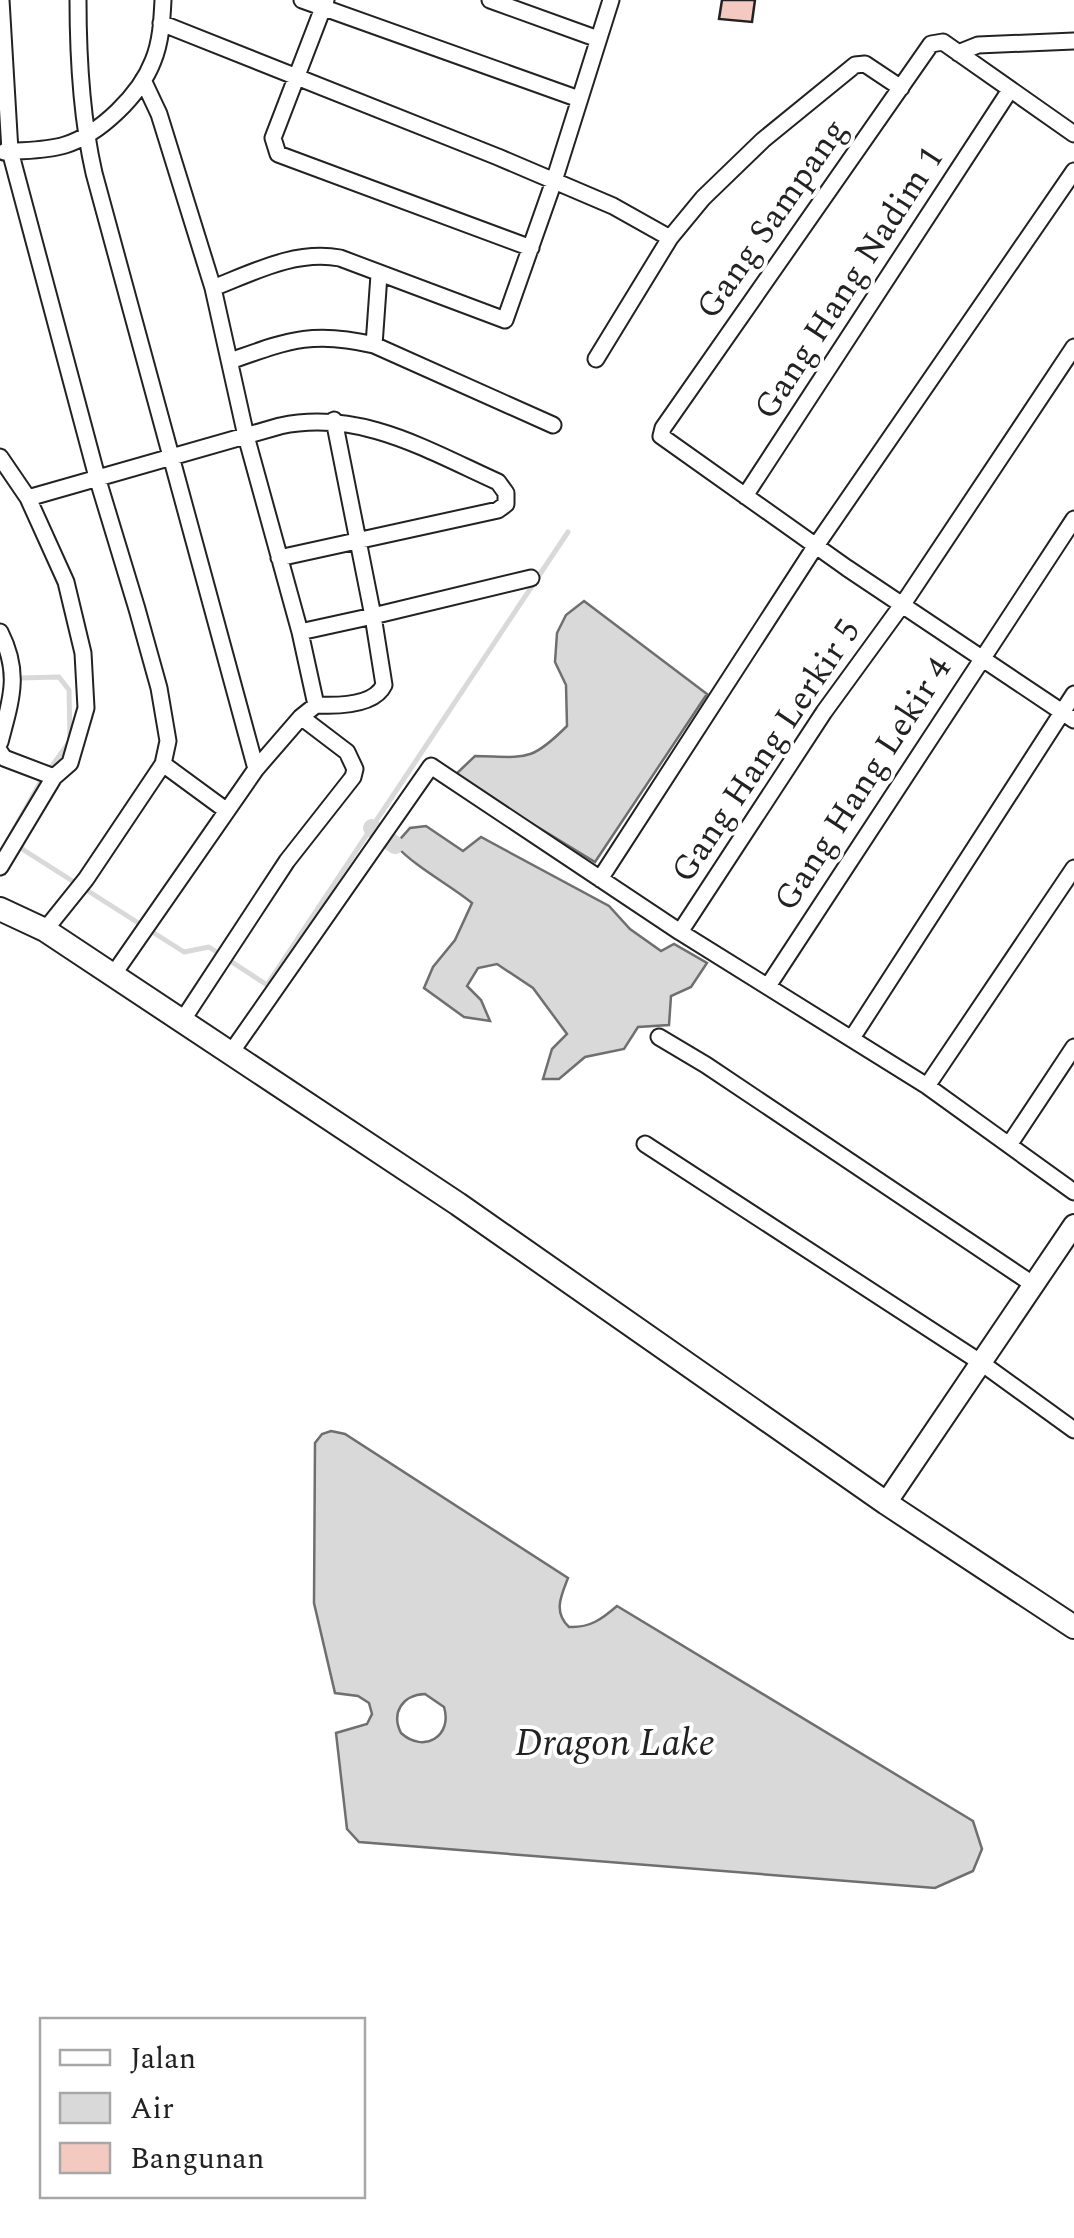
<svg xmlns="http://www.w3.org/2000/svg" width="1074" height="2238" viewBox="0 0 1074 2238" font-family="Spectral,serif">
	<style>
		.water { fill: #d9d9d9; stroke: #6f6f6f; stroke-width: 2.5; fill-rule: evenodd }
		.lines { fill: none; stroke-linecap: round; stroke-linejoin: round }
		.stream { stroke: #d9d9d9; stroke-width: 5 }
		.canal { stroke: #d9d9d9; stroke-width: 18 }
		.building { fill: #f3c9c0; stroke: #222; stroke-width: 2.5 }
		.minor-casing { stroke: #222; stroke-width: 19 }
		.tertiary-casing { stroke: #222; stroke-width: 24 }
		.secondary-casing { stroke: #222; stroke-width: 26 }
		.minor { stroke: #fff; stroke-width: 15 }
		.tertiary { stroke: #fff; stroke-width: 20 }
		.secondary { stroke: #fff; stroke-width: 22 }
		.labels { text-anchor: middle; dominant-baseline: central; stroke-width: 8; stroke-linejoin: round; paint-order: stroke }
		.street-label { font-size: 35px; fill: #222; stroke: #fff }
		.water-label { font-size: 38px; font-style: italic; fill: #222; stroke: #fff }
	</style>
	<rect width="100%" height="100%" fill="#fff"/>
	<path class="water" d="M 584,601 L 707,694 L 595,862 L 454,776 L 475,756 C 526,757 530,763 567,726 L 566,685 L 555,662 L 557,633 L 566,615 Z
		M 426,826 L 463,851 L 481,837 L 609,906 L 630,929 L 661,951 L 674,944 L 707,963 L 691,987 L 671,996 L 669,1025 L 638,1027 L 624,1049 L 585,1057 L 559,1079 L 543,1079 L 552,1049 L 567,1034 L 533,988 L 497,964 L 478,968 L 467,986 L 481,1000 L 490,1021 L 464,1017 L 424,988 L 433,967 L 455,940 L 472,903 C 447,883 418,869 395,845 L 410,828 Z
		M 331,1431 L 345,1434 L 568,1578 C 561,1596 553,1612 569,1627 C 590,1628 602,1619 617,1606 L 973,1821 L 982,1849 L 973,1871 L 935,1888 L 359,1842 L 347,1829 L 336,1733 L 367,1724 L 372,1714 L 369,1703 L 358,1696 L 335,1693 L 314,1603 L 315,1443 L 322,1434 ZM 425,1694 L 444,1707 C 453,1736 424,1754 401,1733 C 391,1713 402,1695 425,1694 Z"/>
	<g class="lines">
		<path class="stream" d="M 19,678 L 59,677 L 69,690 L 70,741 L 41,781 L 8,840 L 184,952 L 209,947 L 267,985 L 568,532"/>
		<path class="canal" d="M 372,828 L 395,845"/>
	</g>
	<path class="building" d="M 722,0 L 755,0 L 752,22 L 719,19 Z"/>
	<g class="lines">
		<g class="minor-casing">
			<path id="minor" d="M 1,0 L 10,151 L 97,477 L 137,609 L 159,688 L 168,741 L 163,764 L 86,879 L 45,930
				M 78,0 C 78,58 81,116 94,173 L 256,769
				M 302,0 L 579,99
				M 326,0 L 273,138 L 278,154 L 531,248
				M 490,0 L 598,39
				M 161,23 L 498,157 L 613,206 L 670,238
				M 958,53 L 978,45 L 1074,41
				M 143,80 L 159,114 L 213,288 L 246,436 L 300,632 L 316,705
				M 1074,134 L 943,42 L 931,44 L 663,428 L 661,436 L 847,568 L 1074,720
				M 4,152 C 24,150 46,151 65,145 C 100,134 140,95 153,61 C 161,42 162,20 163,0
				M 213,288 C 254,272 295,250 340,258 L 505,320 L 554,181 L 611,0
				M 374,345 L 379,275
				M 596,359 L 670,238 L 703,198 L 763,140 L 855,65 L 865,64 L 901,88
				M 230,361 C 287,341 312,330 374,345 L 553,425
				M 0,457 L 28,498 L 66,582 L 83,653 L 86,708 L 70,763 L 54,777 L 0,867
				M 745,496 L 1010,90
				M 28,498 L 280,426 C 360,409 427,450 498,482 L 506,493 L 506,504 L 498,510 L 279,558
				M 0,632 C 21,673 11,700 0,742
				M 300,632 L 373,616 L 334,420
				M 0,752 L 4,758 L 54,777
				M 163,764 L 227,811
				M 600,879 L 811,553 L 1074,171
				M 680,932 L 824,712 L 907,598 L 1074,347
				M 113,975 L 256,769 L 301,717 L 316,705 C 336,706 374,706 384,685 L 373,616 L 531,578
				M 768,986 L 1074,519
				M 182,1021 L 287,861 L 353,777 L 355,769 L 347,752 L 301,717
				M 659,1037 L 706,1065 L 1034,1285
				M 852,1038 L 1074,694
				M 230,1054 L 431,766 L 680,932 L 927,1086 L 1074,1192
				M 927,1086 L 1074,868
				M 645,1144 L 980,1362 L 1074,1430
				M 1009,1145 L 1074,1047"/>
		</g>
		<g class="tertiary-casing">
			<path id="tertiary" d="M 886,1503 L 1074,1225"/>
		</g>
		<g class="secondary-casing">
			<path id="secondary" d="M 0,909 L 45,930 L 458,1204 L 886,1503 L 1074,1627"/>
		</g>
		<use href="#minor" class="minor"/>
		<use href="#tertiary" class="tertiary"/>
		<use href="#secondary" class="secondary"/>
	</g>
	<g class="labels">
		<g class="street-label">
			<text transform="translate(772 219) rotate(-55)">Gang Sampang</text>
			<text transform="translate(849 283) rotate(-57)">Gang Hang Nadim 1</text>
			<text transform="translate(766 751) rotate(-56)">Gang Hang Lerkir 5</text>
			<text transform="translate(863 784) rotate(-57)">Gang Hang Lekir 4</text>
		</g>
		<g class="water-label">
			<text x="615" y="1744">Dragon Lake</text>
		</g>
	</g>
	<rect x="40" y="2018" width="325" height="180" fill="#ffffff" stroke="#a7a7a7" stroke-width="2.5"/>
	<rect x="60" y="2050" width="50" height="15" fill="#ffffff" stroke="#a7a7a7" stroke-width="2.5"/>
	<text x="130" y="2068" font-size="30" fill="#222222">Jalan</text>
	<rect x="60" y="2093" width="50" height="30" fill="#d9d9d9" stroke="#a7a7a7" stroke-width="2.5"/>
	<text x="130" y="2118" font-size="30" fill="#222222">Air</text>
	<rect x="60" y="2143" width="50" height="30" fill="#f3c9c0" stroke="#a7a7a7" stroke-width="2.5"/>
	<text x="130" y="2168" font-size="30" fill="#222222">Bangunan</text>
</svg>
